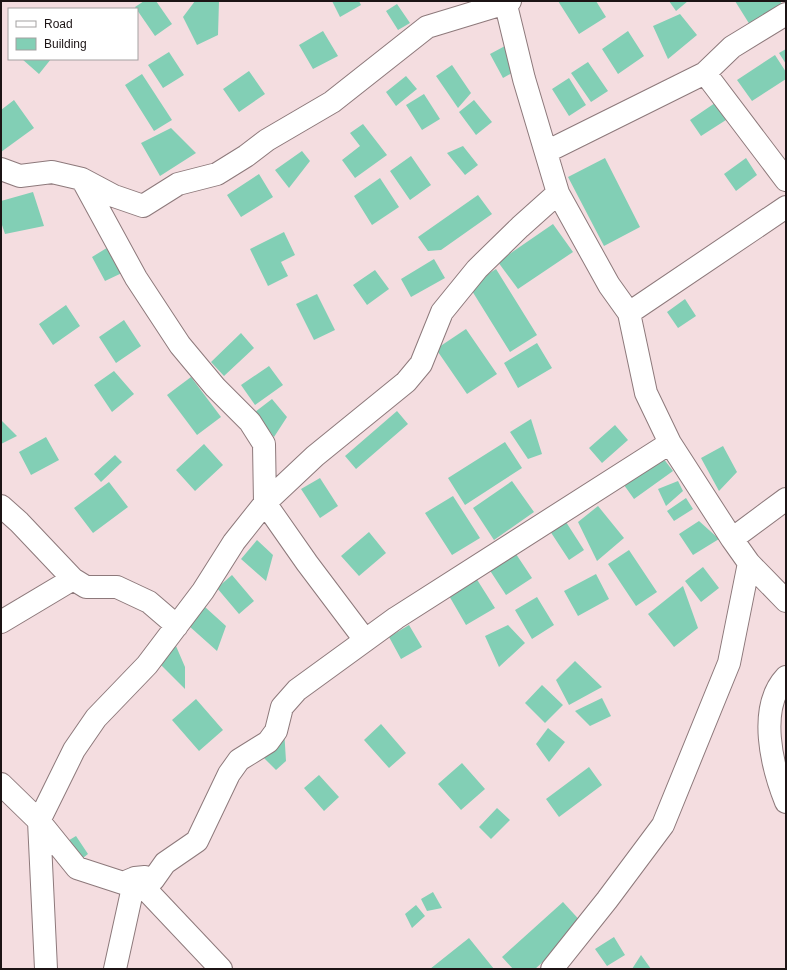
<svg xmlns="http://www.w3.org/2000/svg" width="787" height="970" viewBox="0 0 787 970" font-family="Arial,sans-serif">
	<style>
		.building { fill: #82cfb5 }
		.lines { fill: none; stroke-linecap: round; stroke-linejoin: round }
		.minor-casing { stroke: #8d797b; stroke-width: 24 }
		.minor { stroke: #fff; stroke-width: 22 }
	</style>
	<rect width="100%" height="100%" fill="#f4dde0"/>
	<path class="building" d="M 144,1 L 156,1 L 172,24 L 155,36 L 135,7 Z
		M 195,1 L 219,1 L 218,35 L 197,45 L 183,17 Z
		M 332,1 L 359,1 L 361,5 L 340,17 Z
		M 558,1 L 596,1 L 606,17 L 579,34 Z
		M 669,1 L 688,1 L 676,11 Z
		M 735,1 L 780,1 L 782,4 L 750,25 Z
		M 397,4 L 410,23 L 398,30 L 386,11 Z
		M 680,14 L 697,35 L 668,59 L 653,26 Z
		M 323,31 L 338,56 L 313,69 L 299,45 Z
		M 628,31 L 644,56 L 618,74 L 602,49 Z
		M 505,46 L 517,70 L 503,78 L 490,54 Z
		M 786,49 L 786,64 L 779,53 Z
		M 169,52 L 184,75 L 163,88 L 148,65 Z
		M 775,55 L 786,72 L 786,79 L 752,101 L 737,80 Z
		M 22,59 L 51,59 L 39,74 Z
		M 588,62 L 608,91 L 591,102 L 571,73 Z
		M 452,65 L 471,93 L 458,108 L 436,76 Z
		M 249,71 L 265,94 L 239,112 L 223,89 Z
		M 142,74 L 172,120 L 154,131 L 125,85 Z
		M 406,76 L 417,89 L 396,106 L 386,92 Z
		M 569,78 L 586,105 L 569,116 L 552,89 Z
		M 424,94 L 440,119 L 422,130 L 406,105 Z
		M 14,100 L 34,128 L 1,152 L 1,110 Z
		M 474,100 L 492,122 L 476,135 L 459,112 Z
		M 715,103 L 726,120 L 701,136 L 690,120 Z
		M 363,124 L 387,155 L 355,178 L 342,160 L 360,146 L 350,133 Z
		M 171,128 L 196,153 L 160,176 L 141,143 Z
		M 463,146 L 478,165 L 465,175 L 447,153 Z
		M 302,151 L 310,161 L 289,188 L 275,170 Z
		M 411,156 L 431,185 L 410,200 L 390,171 Z
		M 605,158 L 640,227 L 604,246 L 568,177 Z
		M 746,158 L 757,175 L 736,191 L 724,174 Z
		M 259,174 L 273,197 L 241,217 L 227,195 Z
		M 380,178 L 399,207 L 372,225 L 354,196 Z
		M 33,192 L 44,226 L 5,234 L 1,222 L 1,201 Z
		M 478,195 L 492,214 L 441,250 L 428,251 L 418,237 Z
		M 553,224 L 573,252 L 518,289 L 498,262 Z
		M 284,232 L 295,255 L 281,262 L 288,276 L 268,286 L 250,249 Z
		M 110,246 L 124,272 L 105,281 L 92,257 Z
		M 434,259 L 445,278 L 411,297 L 401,279 Z
		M 496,269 L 537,335 L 510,352 L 469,286 Z
		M 375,270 L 389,289 L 367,305 L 353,285 Z
		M 317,294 L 335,330 L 314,340 L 296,304 Z
		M 685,299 L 696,316 L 678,328 L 667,312 Z
		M 66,305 L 80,326 L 53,345 L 39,324 Z
		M 124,320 L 141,346 L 116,363 L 99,337 Z
		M 466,329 L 497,374 L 467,394 L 436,349 Z
		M 241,333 L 254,348 L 224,376 L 211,362 Z
		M 537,343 L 552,368 L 518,388 L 504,363 Z
		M 269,366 L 283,385 L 255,405 L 241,385 Z
		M 114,371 L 134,394 L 112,412 L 94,385 Z
		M 191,377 L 221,417 L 197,435 L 167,395 Z
		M 272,399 L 287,417 L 274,437 L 255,412 Z
		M 397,411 L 408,424 L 356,469 L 345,456 Z
		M 531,419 L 542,454 L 528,459 L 510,432 Z
		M 1,420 L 17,436 L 1,444 Z
		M 615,425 L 628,440 L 602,463 L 589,448 Z
		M 46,437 L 59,460 L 31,475 L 19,452 Z
		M 505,442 L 522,468 L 465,505 L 448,478 Z
		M 204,444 L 223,465 L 195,491 L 176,470 Z
		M 723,446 L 737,472 L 719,491 L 701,458 Z
		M 115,455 L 122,462 L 101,482 L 94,474 Z
		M 663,458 L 673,471 L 634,499 L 624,485 Z
		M 320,478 L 338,506 L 320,518 L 301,489 Z
		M 512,481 L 534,512 L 494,540 L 473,508 Z
		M 678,481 L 683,491 L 666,506 L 658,489 Z
		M 109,482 L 128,507 L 93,533 L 74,508 Z
		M 453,496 L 480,538 L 452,555 L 425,513 Z
		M 686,498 L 693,509 L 674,521 L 667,511 Z
		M 598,506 L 624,538 L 597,561 L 578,522 Z
		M 699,521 L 719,539 L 693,555 L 679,534 Z
		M 566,522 L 584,550 L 569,560 L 550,531 Z
		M 369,532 L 386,553 L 359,576 L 341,556 Z
		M 257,540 L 273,555 L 266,581 L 241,559 Z
		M 629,550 L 657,592 L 636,606 L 608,564 Z
		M 514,551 L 532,578 L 506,595 L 489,569 Z
		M 703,567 L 719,588 L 701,602 L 685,581 Z
		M 596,574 L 609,599 L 578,616 L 564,591 Z
		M 232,575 L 254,601 L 239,614 L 217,588 Z
		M 476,578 L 495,608 L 466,625 L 448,594 Z
		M 683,586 L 698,628 L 674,647 L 648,614 Z
		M 537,597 L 554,625 L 532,639 L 515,610 Z
		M 205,607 L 226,626 L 217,651 L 189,626 Z
		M 409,625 L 422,647 L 401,659 L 389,637 Z
		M 508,625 L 525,643 L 499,667 L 485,636 Z
		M 176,646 L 185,667 L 185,689 L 159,663 Z
		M 575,661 L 602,687 L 569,705 L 556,680 Z
		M 542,685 L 563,705 L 545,723 L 525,703 Z
		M 602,698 L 611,716 L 590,726 L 575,711 Z
		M 196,699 L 223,730 L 199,751 L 172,720 Z
		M 381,724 L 406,753 L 389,768 L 364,740 Z
		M 548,728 L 565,742 L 549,762 L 536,744 Z
		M 284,729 L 286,761 L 276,770 L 259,753 Z
		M 462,763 L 485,789 L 461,810 L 438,784 Z
		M 589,767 L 602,785 L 559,817 L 546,799 Z
		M 319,775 L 339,797 L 324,811 L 304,788 Z
		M 497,808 L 510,820 L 491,839 L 479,827 Z
		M 76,836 L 88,854 L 75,864 L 61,845 Z
		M 433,892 L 442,908 L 427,911 L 421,899 Z
		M 563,902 L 584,925 L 535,969 L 513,969 L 502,957 Z
		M 416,905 L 425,916 L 412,928 L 405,914 Z
		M 614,937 L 625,955 L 607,966 L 595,949 Z
		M 469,938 L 494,969 L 430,969 Z
		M 641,955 L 651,969 L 632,969 Z"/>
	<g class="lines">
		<g class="minor-casing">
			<path id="minor" d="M 505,1 L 524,79 L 558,193 L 609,285 L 629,313 L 646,393 L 670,443 L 732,539 L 749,563 L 786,601
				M 705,73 L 786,180
				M 546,152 L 705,73 L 732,47 L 786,14
				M 1,169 L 20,176 L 52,172 L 82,179 L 114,196 L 143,206 L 178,184 L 217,174 L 246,156 L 267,140 L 332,102 L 427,27 L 506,3 L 510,1
				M 82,179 L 136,278 L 180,345 L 215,387 L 250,422 L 264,444 L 265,503 L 307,563 L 365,640
				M 629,313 L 786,207
				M 1,506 L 19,522 L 73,579 L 86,587 L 117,587 L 149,602 L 177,626
				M 732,539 L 786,499
				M 1,622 L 73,579
				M 786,677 C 757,708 772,767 786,802
				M 1,784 L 39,821 L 77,868 L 123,883 L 135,878 L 145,877 L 153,880 L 165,863 L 197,841 L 229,774 L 239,760 L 268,742 L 276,731 L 282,707 L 297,690 L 396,618 L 670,443
				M 135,878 L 221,969
				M 46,969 L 39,821 L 74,750 L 96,718 L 147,665 L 203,591 L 234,542 L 265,503 L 315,456 L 406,382 L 421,364 L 442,312 L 477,269 L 520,227 L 558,193
				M 115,969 L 135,878
				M 552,969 L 607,900 L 663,825 L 729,663 L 749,563"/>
		</g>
		<use href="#minor" class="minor"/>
	</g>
	<rect width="787" height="970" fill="none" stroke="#1c1415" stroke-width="4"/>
	<rect x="8" y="8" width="130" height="52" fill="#ffffff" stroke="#a4a1a1"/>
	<rect x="16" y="21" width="20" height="6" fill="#ffffff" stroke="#a4a1a1"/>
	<text x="44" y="28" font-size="12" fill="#1c1415">Road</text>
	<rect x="16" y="38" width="20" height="12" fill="#82cfb5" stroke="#a4a1a1"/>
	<text x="44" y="48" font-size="12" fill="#1c1415">Building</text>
</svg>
